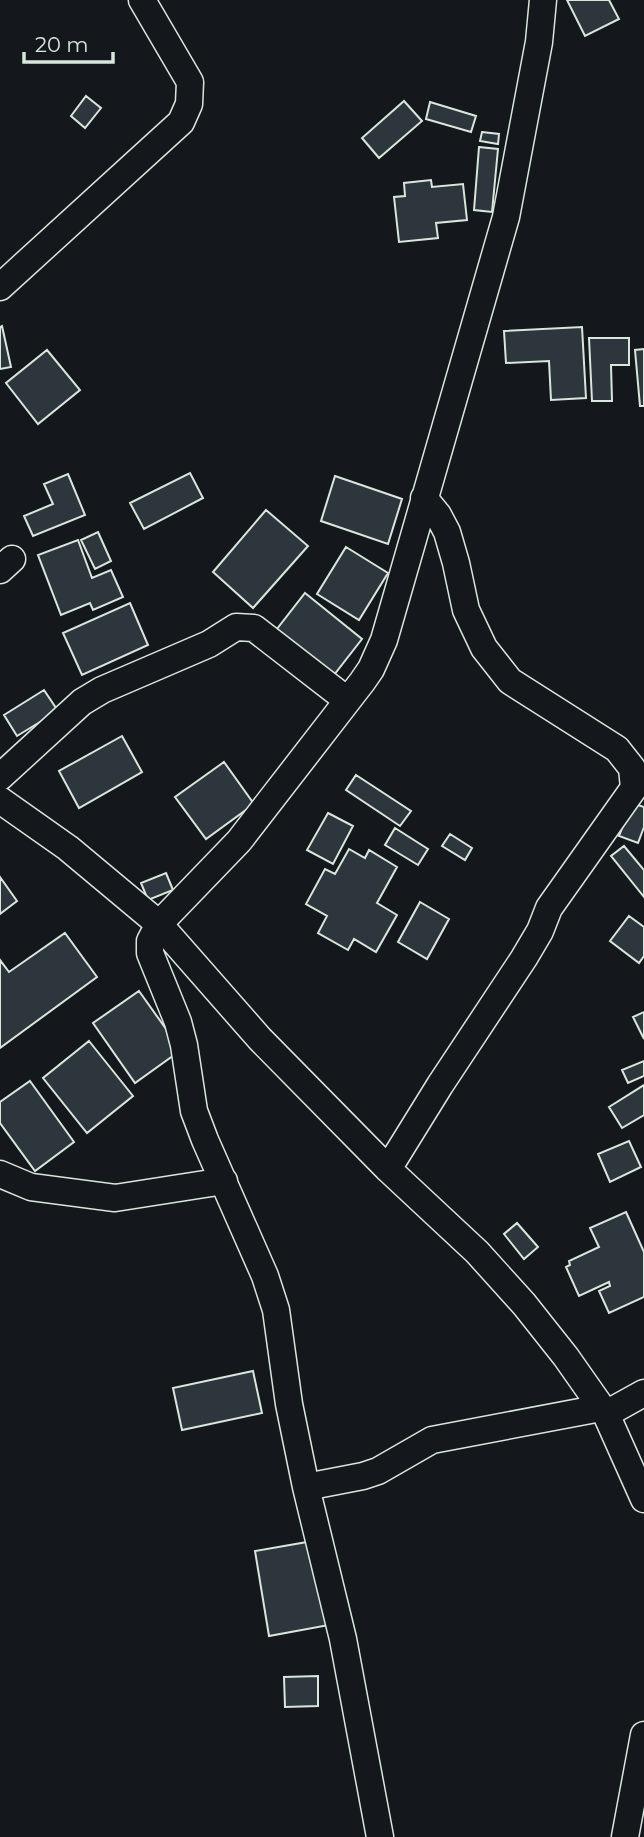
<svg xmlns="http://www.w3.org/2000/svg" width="644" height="1837" viewBox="0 0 644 1837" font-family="Montserrat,sans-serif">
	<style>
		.building { fill: #2c363c; stroke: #d8e6dc; stroke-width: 2 }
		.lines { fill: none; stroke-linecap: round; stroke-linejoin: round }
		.street-casing { stroke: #d8e6dc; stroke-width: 29 }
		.street { stroke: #14181c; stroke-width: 26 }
	</style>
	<rect width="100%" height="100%" fill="#14181c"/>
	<path class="building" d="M 567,0 L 609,0 L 619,19 L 585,36 Z
		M 86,96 L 101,108 L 85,128 L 71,116 Z
		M 404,101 L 422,121 L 379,158 L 362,138 Z
		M 430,102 L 476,116 L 471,132 L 426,119 Z
		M 482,132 L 499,134 L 498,144 L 480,141 Z
		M 479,147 L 498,149 L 492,212 L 474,210 Z
		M 431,180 L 432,187 L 463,184 L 467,220 L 436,223 L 438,238 L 399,242 L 394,197 L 405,196 L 404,183 Z
		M 2,326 L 11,367 L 0,369 L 0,327 Z
		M 582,327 L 586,398 L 551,400 L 549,361 L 506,363 L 504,331 Z
		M 589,338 L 629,338 L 629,365 L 611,365 L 612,401 L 592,401 Z
		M 644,349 L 644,406 L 640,406 L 635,350 Z
		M 47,350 L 80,390 L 38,424 L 6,383 Z
		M 190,473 L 203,498 L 144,529 L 130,503 Z
		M 68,474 L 85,515 L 33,536 L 24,516 L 53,504 L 44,484 Z
		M 335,476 L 402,499 L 388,544 L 321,521 Z
		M 266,510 L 308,546 L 253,608 L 213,572 Z
		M 98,532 L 111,561 L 95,569 L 81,540 Z
		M 78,540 L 92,578 L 111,570 L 123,597 L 93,610 L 90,603 L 61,615 L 38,555 Z
		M 346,547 L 388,573 L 359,620 L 317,594 Z
		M 305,593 L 362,639 L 330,680 L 273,634 Z
		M 130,603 L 148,645 L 82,675 L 63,633 Z
		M 44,690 L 58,711 L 17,736 L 4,715 Z
		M 122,736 L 142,772 L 79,808 L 59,771 Z
		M 224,762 L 254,804 L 206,839 L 175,797 Z
		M 356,775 L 411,811 L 400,826 L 346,790 Z
		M 632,803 L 644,807 L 644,827 L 638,843 L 619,836 Z
		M 328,813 L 353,826 L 333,864 L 307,850 Z
		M 395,828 L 428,849 L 418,865 L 385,845 Z
		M 450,834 L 472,848 L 465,860 L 442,846 Z
		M 624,846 L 644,870 L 644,897 L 611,856 Z
		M 349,849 L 365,858 L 369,850 L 397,867 L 377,903 L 397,915 L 376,952 L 354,939 L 348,950 L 318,933 L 327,916 L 306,904 L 325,869 L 335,874 Z
		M 166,873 L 173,890 L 148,900 L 141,883 Z
		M 0,877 L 17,901 L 0,914 Z
		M 420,902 L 449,919 L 427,959 L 398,942 Z
		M 629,916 L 644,927 L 644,956 L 639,963 L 610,941 Z
		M 65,933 L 97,977 L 0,1048 L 0,960 L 9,972 Z
		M 139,991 L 181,1050 L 135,1083 L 93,1023 Z
		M 644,1012 L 644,1039 L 633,1017 Z
		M 89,1041 L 133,1096 L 87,1133 L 43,1078 Z
		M 644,1061 L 644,1076 L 628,1083 L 622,1070 Z
		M 30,1081 L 74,1142 L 35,1171 L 0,1123 L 0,1102 Z
		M 644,1085 L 644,1115 L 622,1128 L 609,1107 Z
		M 629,1141 L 641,1167 L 610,1182 L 598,1154 Z
		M 626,1212 L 644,1252 L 644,1297 L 609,1313 L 599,1291 L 610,1286 L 609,1282 L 579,1296 L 566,1267 L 570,1265 L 569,1261 L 599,1247 L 590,1228 Z
		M 517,1223 L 538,1247 L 524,1259 L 504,1234 Z
		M 253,1371 L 262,1413 L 182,1430 L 173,1388 Z
		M 313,1541 L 329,1625 L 269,1636 L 255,1551 Z
		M 318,1676 L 318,1706 L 285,1707 L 284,1677 Z"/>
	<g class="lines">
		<g class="street-casing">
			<path id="street" d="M 0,287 L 181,122 L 189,104 L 190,82 L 142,0
				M 0,570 L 12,559
				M 0,777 L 82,702 L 102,690 L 209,644 L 236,627 L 254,628 L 347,700
				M 0,800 L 68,848 L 159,924 L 260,1039 L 388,1169 L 477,1252 L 524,1304 L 566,1357 L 606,1414 L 644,1499
				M 388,1169 L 440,1085 L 524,958 L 540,931 L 549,908 L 634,788 L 632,768 L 617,749 L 510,681 L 484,648 L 466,610 L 456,563 L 447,532 L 438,515 L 424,498
				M 0,1174 L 31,1187 L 115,1198 L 224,1181
				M 606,1414 L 644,1393
				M 306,1487 L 363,1476 L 378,1471 L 432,1440 L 601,1408
				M 380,1837 L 343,1639 L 306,1487 L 289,1404 L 276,1310 L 265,1276 L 205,1140 L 194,1111 L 184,1045 L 178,1022 L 150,953 L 150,941 L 159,924 L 239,841 L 362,682 L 371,669 L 384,640 L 506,217 L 539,42 L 543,0
				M 625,1837 L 644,1735"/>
		</g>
		<use href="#street" class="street"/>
	</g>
	<path d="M24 52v10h89v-10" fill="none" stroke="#d8e6dc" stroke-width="3.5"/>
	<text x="35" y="52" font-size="21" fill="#d8e6dc" stroke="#14181c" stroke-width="5" paint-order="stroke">20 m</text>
</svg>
